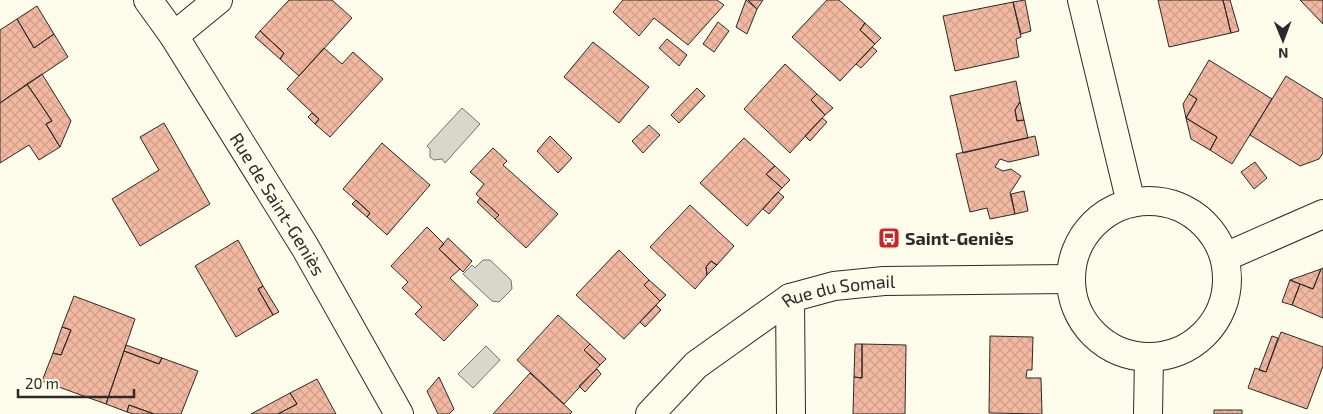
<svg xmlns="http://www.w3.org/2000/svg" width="1323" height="414" viewBox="0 0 1323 414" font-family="'Exo 2',sans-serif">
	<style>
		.water { fill: #d8d7c9; stroke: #74746e }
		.building { fill: url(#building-cross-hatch); stroke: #2b2b2b }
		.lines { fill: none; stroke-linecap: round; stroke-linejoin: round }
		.minor-casing { stroke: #2b2b2b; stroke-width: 30 }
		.minor { stroke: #fdfbea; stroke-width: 28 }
		.labels { text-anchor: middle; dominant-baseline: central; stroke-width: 4; stroke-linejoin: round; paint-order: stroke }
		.street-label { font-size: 18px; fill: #2b2b2b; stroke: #fdfbea }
		.poi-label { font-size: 18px; font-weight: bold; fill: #2b2b2b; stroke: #fdfbea; text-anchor: start }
	</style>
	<defs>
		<pattern id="building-cross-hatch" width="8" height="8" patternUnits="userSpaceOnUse" patternTransform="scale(1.25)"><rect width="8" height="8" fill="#f2b8a0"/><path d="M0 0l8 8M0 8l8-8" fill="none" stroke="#d09e8a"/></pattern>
	</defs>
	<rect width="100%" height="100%" fill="#fdfbea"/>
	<path class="water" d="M 462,108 L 480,124 L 445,163 L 442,159 L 434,160 L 430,157 L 430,149 L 427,146 Z
		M 483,260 L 490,260 L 511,280 L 512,289 L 499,302 L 492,301 L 463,274 L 472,265 L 475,268 Z
		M 486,346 L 500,360 L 473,388 L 458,374 Z"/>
	<path class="building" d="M 289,0 L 332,0 L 352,18 L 299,76 L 280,59 L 284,53 L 260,31 Z
		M 623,0 L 717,0 L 724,5 L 688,45 L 654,18 L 639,36 L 613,12 Z
		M 746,0 L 757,9 L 747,34 L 736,27 Z
		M 748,0 L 763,0 L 757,9 Z
		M 827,0 L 839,0 L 865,23 L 860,30 L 875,44 L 840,81 L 792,37 Z
		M 1025,0 L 1031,31 L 1021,34 L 1013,2 Z
		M 1158,0 L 1223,0 L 1231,33 L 1169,47 Z
		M 1223,0 L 1230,0 L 1239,31 L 1231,33 Z
		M 1300,0 L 1323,0 L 1323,24 Z
		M 1013,2 L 1021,37 L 1016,39 L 1019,57 L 955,71 L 943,16 Z
		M 37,6 L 54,34 L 34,48 L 17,19 Z
		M 17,19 L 34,48 L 54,34 L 68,57 L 0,103 L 0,30 Z
		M 718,22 L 729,31 L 714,52 L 703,44 Z
		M 865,23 L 881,38 L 875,44 L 860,30 Z
		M 260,31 L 284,53 L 280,59 L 255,37 Z
		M 667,39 L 687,55 L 679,66 L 659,48 Z
		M 593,42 L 649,87 L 619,123 L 564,77 Z
		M 872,47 L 877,51 L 861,68 L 856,64 Z
		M 324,48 L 342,64 L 353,52 L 383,79 L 330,137 L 315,124 L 319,119 L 287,89 Z
		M 1209,60 L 1272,99 L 1232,164 L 1210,150 L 1217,137 L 1186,118 L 1197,99 L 1189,94 Z
		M 785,64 L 817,94 L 811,100 L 825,115 L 790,153 L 744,109 Z
		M 42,74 L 71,121 L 60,147 L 46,124 L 52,121 L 27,84 Z
		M 1286,76 L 1323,99 L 1323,153 L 1319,159 L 1300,166 L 1250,135 Z
		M 1016,81 L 1020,102 L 1015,110 L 1017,121 L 1024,120 L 1028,138 L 963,153 L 950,96 Z
		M 27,84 L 52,121 L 46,124 L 60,147 L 39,160 L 29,145 L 0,163 L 0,103 Z
		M 697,88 L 705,96 L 679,123 L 671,115 Z
		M 817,94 L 833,108 L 825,115 L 811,100 Z
		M 1189,94 L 1197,99 L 1186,118 L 1183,104 Z
		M 1020,102 L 1024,120 L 1017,121 L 1015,110 Z
		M 312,113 L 319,119 L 315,124 L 308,117 Z
		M 822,118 L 827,122 L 810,141 L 805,136 Z
		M 1186,118 L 1217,137 L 1210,150 L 1191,139 Z
		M 164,123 L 210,204 L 140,246 L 112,199 L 159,170 L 140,137 Z
		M 649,125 L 660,135 L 643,153 L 632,141 Z
		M 550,136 L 572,158 L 558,173 L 537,151 Z
		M 1035,136 L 1039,155 L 1009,162 L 1000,159 L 995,167 L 1003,171 L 1011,169 L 1021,176 L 1010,193 L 1015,214 L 990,219 L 987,208 L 970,212 L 956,154 Z
		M 744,138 L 775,166 L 766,174 L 782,188 L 747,226 L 700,183 Z
		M 382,143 L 430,185 L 387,235 L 367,217 L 370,213 L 343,189 Z
		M 493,148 L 507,161 L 503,165 L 558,214 L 526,248 L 495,219 L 499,215 L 476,194 L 484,184 L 470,172 Z
		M 1255,162 L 1267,178 L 1254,189 L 1241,172 Z
		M 775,166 L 790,180 L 782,188 L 766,174 Z
		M 1024,191 L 1028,211 L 1015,214 L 1011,194 Z
		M 778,192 L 784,197 L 769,214 L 763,209 Z
		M 480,198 L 499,215 L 495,219 L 477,202 Z
		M 356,200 L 370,213 L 367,217 L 352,204 Z
		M 690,205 L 734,246 L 717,265 L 711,261 L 706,267 L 707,275 L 695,289 L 650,247 Z
		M 427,227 L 444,244 L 439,249 L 460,269 L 450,278 L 478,305 L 444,341 L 415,314 L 422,307 L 402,288 L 408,282 L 391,266 Z
		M 448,238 L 472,261 L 463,272 L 439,249 Z
		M 238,240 L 263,286 L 258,289 L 273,315 L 236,337 L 195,266 Z
		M 619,250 L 649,280 L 644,285 L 660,301 L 624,339 L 576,295 Z
		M 711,261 L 717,265 L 707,275 L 706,267 Z
		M 1323,268 L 1323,318 L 1292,305 L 1300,284 L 1313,289 L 1321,269 Z
		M 1321,269 L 1313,289 L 1290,280 Z
		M 649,280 L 666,295 L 660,301 L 644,285 Z
		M 1290,280 L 1300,284 L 1292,305 L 1282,302 Z
		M 263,286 L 279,312 L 273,315 L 258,289 Z
		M 74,296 L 135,319 L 106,404 L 42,381 L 53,353 L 61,355 L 71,330 L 62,327 Z
		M 656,305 L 661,310 L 645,327 L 640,322 Z
		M 558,315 L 590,344 L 584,350 L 600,365 L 564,404 L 517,360 Z
		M 62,327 L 71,330 L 61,355 L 53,353 Z
		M 1281,332 L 1323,347 L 1323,366 L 1307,409 L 1248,388 L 1255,368 L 1266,372 Z
		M 990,336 L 1033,337 L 1032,370 L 1027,370 L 1026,378 L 1041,378 L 1042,414 L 989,413 Z
		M 1272,336 L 1278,338 L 1266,372 L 1259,370 Z
		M 590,344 L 606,359 L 600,365 L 584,350 Z
		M 855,344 L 862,344 L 862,378 L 854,377 Z
		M 862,344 L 906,345 L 905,414 L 853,414 L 854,377 L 862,378 Z
		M 126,345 L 162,358 L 159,364 L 124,351 Z
		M 124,351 L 159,364 L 162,358 L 198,371 L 181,414 L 154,414 L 129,405 L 127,412 L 106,404 Z
		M 597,369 L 601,374 L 585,392 L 579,386 Z
		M 530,373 L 572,412 L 570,414 L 493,414 Z
		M 439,377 L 454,409 L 449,414 L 438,414 L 427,391 Z
		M 317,379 L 336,414 L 278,414 L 297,404 L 290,393 Z
		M 290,393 L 297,404 L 278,414 L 251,414 Z
		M 129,405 L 154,414 L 133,414 L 127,412 Z
		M 1214,410 L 1242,410 L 1242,414 L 1214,414 Z"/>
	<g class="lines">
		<g class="minor-casing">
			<g id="minor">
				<path id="s1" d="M 148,0 L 174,36 L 305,247 L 399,414"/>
				<path d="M 1082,0 L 1131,203"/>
				<path d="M 174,36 L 218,0"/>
				<circle cx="1149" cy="279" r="78"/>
				<path d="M 1225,257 L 1323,214"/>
				<path d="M 790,298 L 791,414"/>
				<path id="s2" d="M 650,414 L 696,365 L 790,298 L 834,286 L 884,281 L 1071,279"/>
				<path d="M 1148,414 L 1149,357"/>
			</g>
		</g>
		<use href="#minor" class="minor"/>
	</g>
	<defs>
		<g id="bus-square" transform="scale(1.125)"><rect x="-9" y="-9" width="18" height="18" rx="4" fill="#c62828" stroke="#fdfbea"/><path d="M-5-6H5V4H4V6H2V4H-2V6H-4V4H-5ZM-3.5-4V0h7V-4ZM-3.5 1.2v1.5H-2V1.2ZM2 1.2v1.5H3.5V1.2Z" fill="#fff"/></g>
	</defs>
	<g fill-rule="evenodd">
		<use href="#bus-square" x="889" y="238"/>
	</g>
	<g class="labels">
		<g class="street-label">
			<text stroke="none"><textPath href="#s1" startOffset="242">Rue de Saint-Geniès</textPath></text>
			<text stroke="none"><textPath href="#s2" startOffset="232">Rue du Somail</textPath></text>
		</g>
		<g class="poi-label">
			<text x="905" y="238">Saint-Geniès</text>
		</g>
	</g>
	<g transform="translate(1283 40) rotate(179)" stroke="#fdfbea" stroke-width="4" paint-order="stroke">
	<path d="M0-4L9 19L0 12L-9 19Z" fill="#2b2b2b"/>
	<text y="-8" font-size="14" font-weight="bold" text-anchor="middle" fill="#2b2b2b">N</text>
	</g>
	<path d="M18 389v8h116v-8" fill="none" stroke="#2b2b2b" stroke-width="2.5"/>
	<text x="25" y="389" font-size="15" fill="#2b2b2b" stroke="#fdfbea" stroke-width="4" paint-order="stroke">20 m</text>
</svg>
